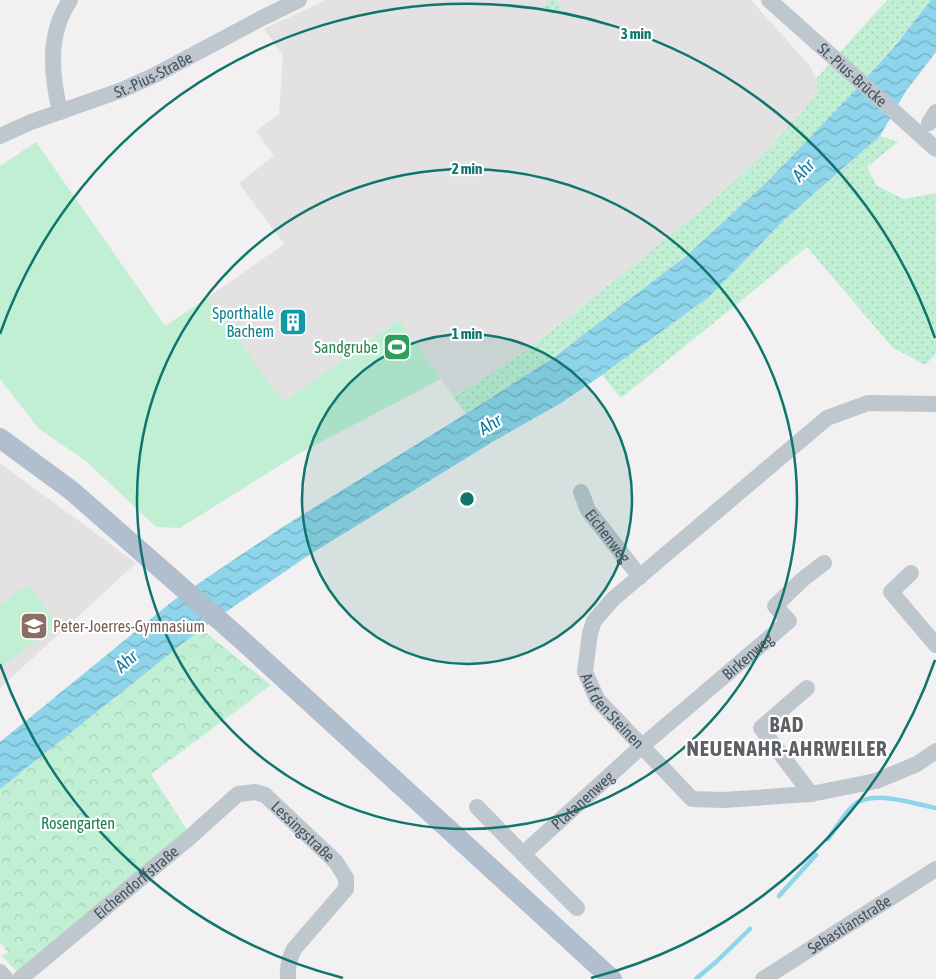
<svg xmlns="http://www.w3.org/2000/svg" width="936" height="979" viewBox="0 0 936 979" font-family="'Asap Condensed',sans-serif">
	<style>
		.education { fill: #e3e1e2 }
		.grass { fill: url(#grass-dots) }
		.park { fill: url(#park-crowns) }
		.garden { fill: #c0efd4 }
		.water { fill: url(#water-waves) }
		.lines { fill: none; stroke-linecap: round; stroke-linejoin: round }
		.stream { stroke: #8ed4ea; stroke-width: 4.5 }
		.minor { stroke: #bec7ce; stroke-width: 16 }
		.major { stroke: #b0bece; stroke-width: 20 }
		.ring { fill: none; stroke: #0f766e; stroke-width: 2.5 }
		.labels { text-anchor: middle; dominant-baseline: central; stroke-width: 4.5; stroke-linejoin: round; paint-order: stroke }
		.street-label { font-size: 16px; fill: #48525d; stroke: #fff }
		.culture-label { font-size: 16px; fill: #0d838f; stroke: #fff; text-anchor: end }
		.leisure-label { font-size: 16px; fill: #27864d; stroke: #fff; text-anchor: end }
		.education-label { font-size: 16px; fill: #785e54; stroke: #fff; text-anchor: start }
		.park-label { font-size: 16px; fill: #197e50; stroke: #fff }
		.water-label { font-size: 18px; font-style: italic; fill: #0f7da1; stroke: #fff }
		.district-label { font-size: 21px; font-weight: bold; letter-spacing: 1px; fill: #5d6065; stroke: #fff }
		.centre { fill: #0f766e; stroke: #fff; stroke-width: 2.5 }
		.ring-label { font-size: 15px; text-anchor: middle; font-weight: bold; fill: #0f766e; stroke: #fff; stroke-width: 4.5; stroke-linejoin: round; paint-order: stroke }
	</style>
	<defs>
		<pattern id="grass-dots" width="8" height="8" patternUnits="userSpaceOnUse" patternTransform="scale(1.25)"><rect width="8" height="8" fill="#c0efd4"/><path d="M2 2h.1M6 6h.1" fill="none" stroke="#a6cfb8" stroke-width="1.8" stroke-linecap="round"/></pattern>
		<pattern id="park-crowns" width="20" height="18" patternUnits="userSpaceOnUse" patternTransform="scale(1.25)"><rect width="20" height="18" fill="#c0efd4"/><path d="M2 6a3 3 0 1 1 6 0M12 15a3 3 0 1 1 6 0" fill="none" stroke="#a6cfb8"/></pattern>
		<pattern id="water-waves" width="16" height="10" patternUnits="userSpaceOnUse" patternTransform="scale(1.25)"><rect width="16" height="10" fill="#8ed4ea"/><path d="M0 5q4-4 8 0t8 0" fill="none" stroke="#76afc1"/></pattern>
	</defs>
	<rect width="100%" height="100%" fill="#f2f0f0"/>
	<path class="education" d="M 326,0 L 751,0 L 810,66 L 816,79 L 818,92 L 809,105 L 771,147 L 732,185 L 693,219 L 535,343 L 479,382 L 453,396 L 399,320 L 284,402 L 207,298 L 284,244 L 239,183 L 274,156 L 256,131 L 279,114 L 283,55 L 264,29 Z
		M 0,463 L 136,563 L 0,688 Z"/>
	<path class="grass" d="M 552,0 L 557,0 L 563,9 L 553,14 L 548,13 L 542,7 Z
		M 887,0 L 931,0 C 858,92 776,180 686,255 C 663,275 638,292 614,311 C 566,348 518,383 466,414 L 453,397 C 518,360 575,312 634,265 C 685,224 737,184 781,135 C 794,121 807,108 818,92 L 816,79 Z
		M 880,136 L 898,142 L 867,167 L 877,186 L 904,199 L 936,193 L 936,354 L 925,365 L 892,347 L 807,247 L 621,398 L 602,375 L 710,296 L 785,219 Z"/>
	<path class="park" d="M 201,629 L 271,685 L 151,774 L 187,830 L 17,972 L 2,956 L 8,952 L 0,942 L 0,789 Z"/>
	<path class="garden" d="M 36,142 L 165,326 L 207,298 L 284,402 L 399,320 L 441,379 L 298,454 L 180,528 L 156,527 L 86,461 L 39,429 L 0,379 L 0,166 Z
		M 28,584 L 58,624 L 0,668 L 0,605 Z"/>
	<path class="water" d="M 931,0 L 936,0 L 936,52 L 906,91 L 880,136 L 785,219 L 710,296 L 602,375 L 561,403 L 494,441 L 309,555 L 201,629 L 0,789 L 0,742 L 174,600 L 281,528 L 480,405 L 554,357 L 686,256 L 767,182 L 848,98 L 893,48 Z"/>
	<g class="lines">
		<path class="stream" d="M 828,839 C 836,828 844,814 854,805 C 871,789 915,804 936,808
			M 779,896 L 816,855
			M 696,979 L 716,962 L 750,929"/>
		<g class="minor">
			<path id="s1" d="M 769,0 L 936,149"/>
			<path d="M 60,112 C 51,73 47,35 70,0"/>
			<path d="M 929,123 L 936,112"/>
			<path id="s2" d="M 0,136 L 31,122 L 122,90 L 155,75 L 262,18 L 299,0"/>
			<path id="s3" d="M 936,404 L 868,403 L 827,418 L 613,599 L 594,621 L 590,633 L 585,672 L 597,699 L 692,799 L 723,800 L 811,794 L 876,781 L 917,764 L 936,751"/>
			<path id="s4" d="M 581,492 L 588,510 L 640,577"/>
			<path d="M 911,573 L 891,592 L 936,645"/>
			<path d="M 807,688 L 761,728 L 811,794"/>
			<path id="s5" d="M 477,807 L 523,854 L 642,746 L 789,621 L 775,606 L 803,579 L 824,563"/>
			<path d="M 523,854 L 577,908"/>
			<path d="M 0,972 L 6,979"/>
			<path id="s6" d="M 20,979 L 189,838 L 238,794 L 255,792 L 265,795 L 336,862 L 346,878 L 346,889 L 294,949 C 289,959 287,968 288,979"/>
			<path id="s7" d="M 763,979 L 936,869"/>
		</g>
		<path class="major" d="M 0,438 L 72,491 L 145,555 L 243,641 L 612,979"/>
	</g>
	<circle cx="467" cy="499" r="165" fill="#0f766e" fill-opacity=".12"/>
	<g class="ring">
		<circle cx="467" cy="499" r="165"/>
		<circle cx="467" cy="499" r="330"/>
		<path d="M935 660A495 495 0 0 1 591 978M343 978A495 495 0 0 1 0 664M0 334A495 495 0 0 1 935 338"/>
	</g>
	<defs>
		<g id="building-square" transform="scale(1.4375)"><rect x="-9" y="-9" width="18" height="18" rx="4" fill="#0f9aa8" stroke="#fff"/><path d="M-4-6H4V6H1V3H-1V6H-4ZM-2.5-4.3h1.7v1.8h-1.7ZM.8-4.3h1.7v1.8H.8ZM-2.5-1h1.7V.8h-1.7ZM.8-1h1.7V.8H.8Z" fill="#fff"/></g>
		<g id="stadium-square" transform="scale(1.4375)"><rect x="-9" y="-9" width="18" height="18" rx="4" fill="#2e9e5b" stroke="#fff"/><path d="M0-5a6.5 5 0 1 0 0 10a6.5 5 0 1 0 0-10ZM-3.5-1.8h7v3.6h-7Z" fill="#fff"/></g>
		<g id="school-square" transform="scale(1.4375)"><rect x="-9" y="-9" width="18" height="18" rx="4" fill="#8d6e63" stroke="#fff"/><path d="M0-5L7-2L0 1L-7-2ZM-4 1L0 2.5L4 1V4Q0 6-4 4Z" fill="#fff"/></g>
	</defs>
	<g fill-rule="evenodd">
		<use href="#building-square" x="293" y="322"/>
		<use href="#stadium-square" x="397" y="347"/>
		<use href="#school-square" x="34" y="626"/>
	</g>
	<g class="labels">
		<g class="street-label">
			<text stroke="none"><textPath href="#s2" startOffset="165">St.-Pius-Straße</textPath></text>
			<text stroke="none"><textPath href="#s1" startOffset="112">St.-Pius-Brücke</textPath></text>
			<text stroke="none"><textPath href="#s4" startOffset="52">Eichenweg</textPath></text>
			<text stroke="none"><textPath href="#s5" startOffset="365">Birkenweg</textPath></text>
			<text stroke="none"><textPath href="#s3" startOffset="521">Auf den Steinen</textPath></text>
			<text stroke="none"><textPath href="#s5" startOffset="146">Platanenweg</textPath></text>
			<text stroke="none"><textPath href="#s6" startOffset="366">Lessingstraße</textPath></text>
			<text stroke="none"><textPath href="#s6" startOffset="151">Eichendorffstraße</textPath></text>
			<text stroke="none"><textPath href="#s7" startOffset="102">Sebastianstraße</textPath></text>
		</g>
		<g class="culture-label">
			<text x="274" y="313">Sporthalle<tspan x="274" dy="18">Bachem</tspan></text>
		</g>
		<g class="leisure-label">
			<text x="378" y="347">Sandgrube</text>
		</g>
		<g class="education-label">
			<text x="53" y="626">Peter-Joerres-Gymnasium</text>
		</g>
		<g class="park-label">
			<text x="78" y="823">Rosengarten</text>
		</g>
		<g class="water-label">
			<text transform="translate(803 170) rotate(-47)">Ahr</text>
			<text transform="translate(490 424) rotate(-31)">Ahr</text>
			<text transform="translate(126 661) rotate(-41)">Ahr</text>
		</g>
		<g class="district-label">
			<text x="787" y="724">BAD<tspan x="787" dy="24">NEUENAHR-AHRWEILER</tspan></text>
		</g>
	</g>
	<circle cx="467" cy="499" r="8" class="centre"/>
	<g class="ring-label">
		<text x="636" y="39">3 min</text>
		<text x="467" y="174">2 min</text>
		<text x="467" y="339">1 min</text>
	</g>
</svg>
